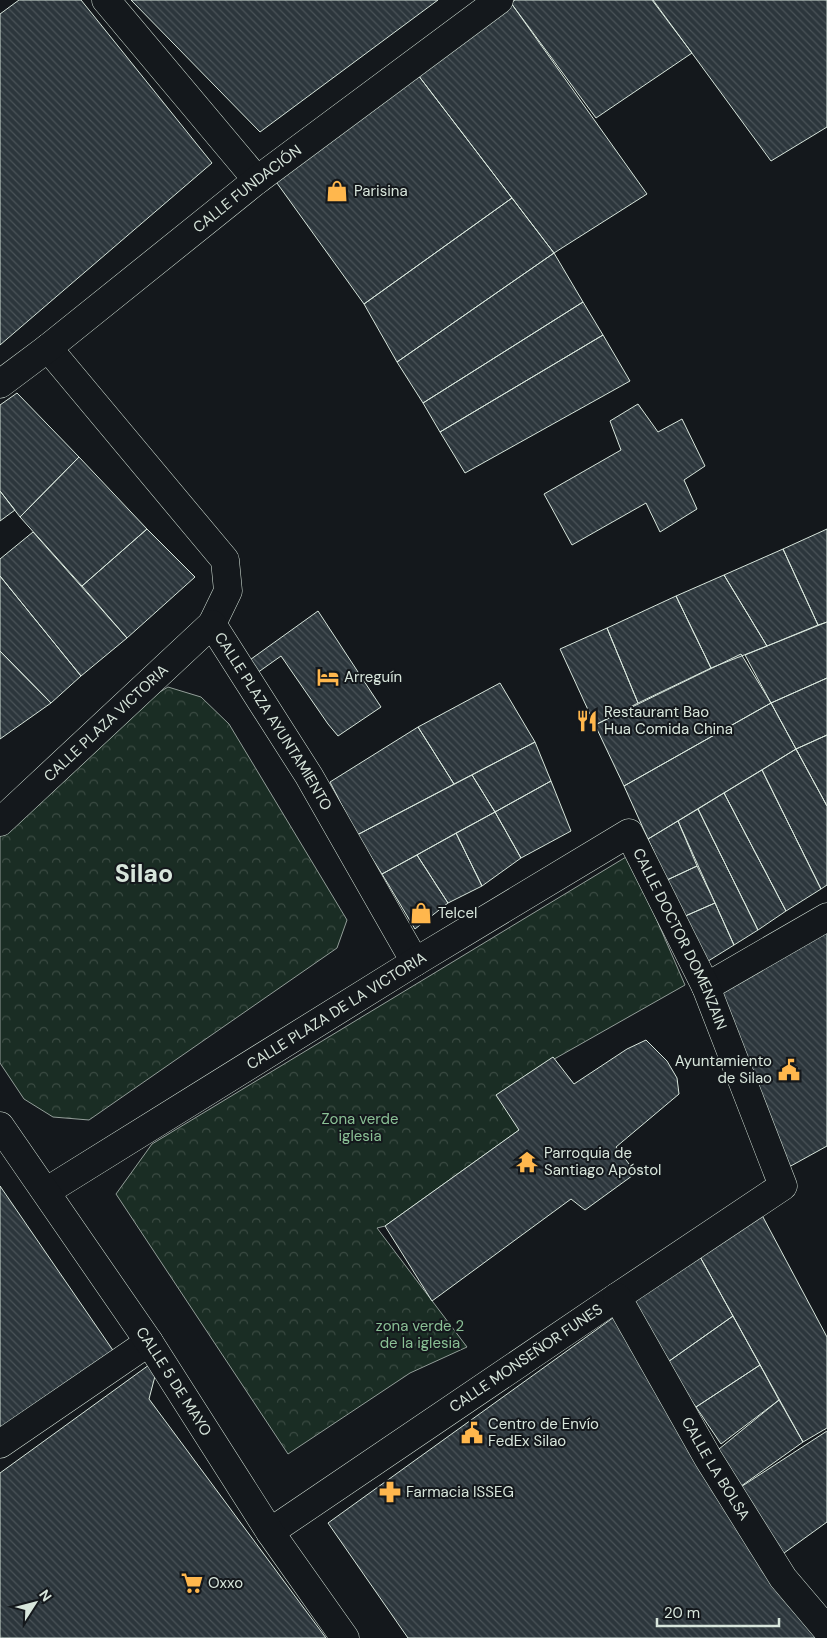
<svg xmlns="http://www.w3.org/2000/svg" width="827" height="1638" viewBox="0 0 827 1638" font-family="'DM Sans',sans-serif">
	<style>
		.park { fill: url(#park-crowns); stroke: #939e99 }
		.building { fill: url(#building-back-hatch); stroke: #d8e6dc }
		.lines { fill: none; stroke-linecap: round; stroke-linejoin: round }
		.minor-casing { stroke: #d8e6dc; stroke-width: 29 }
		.major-casing { stroke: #d8e6dc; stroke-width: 29 }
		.minor { stroke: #14181c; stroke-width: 28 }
		.major { stroke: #14181c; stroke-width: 28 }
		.labels { text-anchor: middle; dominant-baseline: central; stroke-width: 4; stroke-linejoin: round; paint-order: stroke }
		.street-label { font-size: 15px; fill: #d8e6dc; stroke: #14181c }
		.poi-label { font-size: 15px; fill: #d8e6dc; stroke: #14181c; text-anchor: start }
		.park-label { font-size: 15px; fill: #8ac095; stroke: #14181c }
		.town-label { font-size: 25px; font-weight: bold; fill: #d8e6dc; stroke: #14181c }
	</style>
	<defs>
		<pattern id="park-crowns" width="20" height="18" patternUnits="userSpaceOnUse" patternTransform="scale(1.25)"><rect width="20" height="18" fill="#1a2d24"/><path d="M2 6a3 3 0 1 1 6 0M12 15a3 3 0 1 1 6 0" fill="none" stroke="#3b4b43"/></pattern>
		<pattern id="building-back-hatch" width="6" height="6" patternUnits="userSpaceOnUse" patternTransform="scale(1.25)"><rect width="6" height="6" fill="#2c363c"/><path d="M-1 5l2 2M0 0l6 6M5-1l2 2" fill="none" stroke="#4a5358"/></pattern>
	</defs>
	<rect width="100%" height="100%" fill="#14181c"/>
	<path class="park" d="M 168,687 L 201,697 L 229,724 L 347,920 L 337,948 L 89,1120 L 53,1117 L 24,1099 L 0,1063 L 0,831 L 142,703 Z
		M 626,857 L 652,909 L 685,985 L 526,1075 L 519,1130 L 385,1226 L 377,1228 L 467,1347 L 410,1373 L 288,1454 L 116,1194 L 152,1144 Z"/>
	<path class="building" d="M 19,0 L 81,0 L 212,163 L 0,345 L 0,14 Z
		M 131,0 L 438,0 L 260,132 Z
		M 515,0 L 652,0 L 692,53 L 596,118 L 511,3 Z
		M 653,0 L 827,0 L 827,127 L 771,161 Z
		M 511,3 L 647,194 L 554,253 L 418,75 Z
		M 418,75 L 512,198 L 364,304 L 269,172 Z
		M 512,198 L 554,253 L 397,362 L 364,304 Z
		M 554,253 L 583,302 L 423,403 L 397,362 Z
		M 583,302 L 603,335 L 440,432 L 423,403 Z
		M 603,335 L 630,381 L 465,473 L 440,432 Z
		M 17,393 L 79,457 L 20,517 L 0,491 L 0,405 Z
		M 638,404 L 658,432 L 682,419 L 705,466 L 684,480 L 697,509 L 660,532 L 646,503 L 572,545 L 544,494 L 621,450 L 610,421 Z
		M 79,457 L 147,529 L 82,586 L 20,517 Z
		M 0,491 L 15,510 L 0,521 Z
		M 147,529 L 195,577 L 127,638 L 82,586 Z
		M 827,529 L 827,622 L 818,625 L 783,549 Z
		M 33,532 L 127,638 L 81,676 L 0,576 L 0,559 Z
		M 783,549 L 818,625 L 767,646 L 724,575 Z
		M 724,575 L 767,646 L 711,668 L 676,596 Z
		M 0,576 L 81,676 L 51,703 L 0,651 Z
		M 676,596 L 711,668 L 638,703 L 607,628 Z
		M 318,611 L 381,707 L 338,736 L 328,724 L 281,656 L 257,673 L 247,662 Z
		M 827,622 L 827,678 L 771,703 L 745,655 Z
		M 607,628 L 638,703 L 595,725 L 560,649 Z
		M 0,651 L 51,703 L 0,739 Z
		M 741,654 L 771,703 L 624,786 L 595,725 Z
		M 827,678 L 827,735 L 796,749 L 771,703 Z
		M 500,683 L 535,742 L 454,784 L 418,727 Z
		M 771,703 L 796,749 L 648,839 L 624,786 Z
		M 418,727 L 454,784 L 357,835 L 330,782 Z
		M 827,735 L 827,806 L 796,749 Z
		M 535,742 L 551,781 L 495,812 L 472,775 Z
		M 796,749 L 827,806 L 827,885 L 821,889 L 762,770 Z
		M 762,770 L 821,889 L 786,911 L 724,793 Z
		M 472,775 L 495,812 L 382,874 L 357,835 Z
		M 551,781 L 571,831 L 521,858 L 495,812 Z
		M 724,793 L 786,911 L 758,930 L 698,809 Z
		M 698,809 L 758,930 L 734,945 L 678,821 Z
		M 495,812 L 521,858 L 482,886 L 456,833 Z
		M 678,821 L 697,866 L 667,880 L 648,839 Z
		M 456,833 L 482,886 L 448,903 L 417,855 Z
		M 417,855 L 448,903 L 415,929 L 382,874 Z
		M 697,866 L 715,903 L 683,917 L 667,880 Z
		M 715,903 L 734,945 L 705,963 L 683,917 Z
		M 827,929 L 827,1146 L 789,1167 L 719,993 Z
		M 646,1040 L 667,1061 L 677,1078 L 679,1094 L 616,1147 L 636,1173 L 585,1210 L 571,1199 L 432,1301 L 385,1226 L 519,1130 L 496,1095 L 553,1057 L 574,1084 L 627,1049 Z
		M 0,1186 L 121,1362 L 0,1439 Z
		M 756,1204 L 827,1337 L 827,1428 L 803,1442 L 694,1246 Z
		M 694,1246 L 733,1316 L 665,1364 L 628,1307 Z
		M 628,1307 L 827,1638 L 408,1638 L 328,1523 Z
		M 733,1316 L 760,1365 L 696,1407 L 665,1364 Z
		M 160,1357 L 149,1399 L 326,1638 L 0,1638 L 0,1473 Z
		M 760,1365 L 779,1400 L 721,1444 L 696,1407 Z
		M 779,1400 L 803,1442 L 730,1494 L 708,1458 Z
		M 827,1431 L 827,1522 L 773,1561 L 730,1494 Z"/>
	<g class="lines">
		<g class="minor-casing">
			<g id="minor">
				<path d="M 106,0 L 257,180"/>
				<path id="s1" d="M 48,348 L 225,560 L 228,591 L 212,624 L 309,776 L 415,962"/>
				<path id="s2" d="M 0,384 L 48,348 L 257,180 L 499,0"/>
				<path id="s3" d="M 0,822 L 212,624"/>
				<path d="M 706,987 L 827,917"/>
				<path id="s4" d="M 47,1191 L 415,962 L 629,833 L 706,987 L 783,1186 L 617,1297 L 270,1532"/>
				<path id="s5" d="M 617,1297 L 708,1458 L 783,1578 L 827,1630"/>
				<path d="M 0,1444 L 149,1342"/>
			</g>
		</g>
		<g class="major-casing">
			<g id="major">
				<path id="s6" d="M 0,1126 L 149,1342 L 270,1532 L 345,1638"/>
			</g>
		</g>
		<use href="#minor" class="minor"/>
		<use href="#major" class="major"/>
	</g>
	<defs>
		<g id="shop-bare" transform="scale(1.725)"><path d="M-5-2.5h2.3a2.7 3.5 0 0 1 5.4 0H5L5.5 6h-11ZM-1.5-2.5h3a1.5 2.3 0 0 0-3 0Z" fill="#ffb74d" stroke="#14181c" stroke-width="2.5" paint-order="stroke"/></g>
		<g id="hotel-bare" transform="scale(1.725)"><path d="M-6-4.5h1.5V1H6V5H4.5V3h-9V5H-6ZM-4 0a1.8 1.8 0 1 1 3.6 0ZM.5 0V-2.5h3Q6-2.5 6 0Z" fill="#ffb74d" stroke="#14181c" stroke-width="2.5" paint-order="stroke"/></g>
		<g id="restaurant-bare" transform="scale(1.725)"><path d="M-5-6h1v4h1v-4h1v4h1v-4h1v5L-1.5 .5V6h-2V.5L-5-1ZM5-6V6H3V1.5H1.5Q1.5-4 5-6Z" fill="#ffb74d" stroke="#14181c" stroke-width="2.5" paint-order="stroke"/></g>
		<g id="civic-bare" transform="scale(1.725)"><path d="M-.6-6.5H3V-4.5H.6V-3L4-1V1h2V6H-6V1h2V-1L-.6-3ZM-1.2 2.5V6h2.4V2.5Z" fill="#ffb74d" stroke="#14181c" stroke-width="2.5" paint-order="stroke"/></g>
		<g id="temple-bare" transform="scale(1.725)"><path d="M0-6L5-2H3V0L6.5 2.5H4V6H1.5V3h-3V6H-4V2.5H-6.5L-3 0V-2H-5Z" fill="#ffb74d" stroke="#14181c" stroke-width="2.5" paint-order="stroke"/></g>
		<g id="pharmacy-bare" transform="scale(1.725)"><path d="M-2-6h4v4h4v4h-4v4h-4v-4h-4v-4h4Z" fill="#ffb74d" stroke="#14181c" stroke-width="2.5" paint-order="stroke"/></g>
		<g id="supermarket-bare" transform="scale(1.725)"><path d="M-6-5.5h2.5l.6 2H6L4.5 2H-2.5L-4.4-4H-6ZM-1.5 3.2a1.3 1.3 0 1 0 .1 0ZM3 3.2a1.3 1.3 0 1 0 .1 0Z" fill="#ffb74d" stroke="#14181c" stroke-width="2.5" paint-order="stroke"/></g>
	</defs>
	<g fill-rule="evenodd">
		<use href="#shop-bare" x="337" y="191"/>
		<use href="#hotel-bare" x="328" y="677"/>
		<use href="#restaurant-bare" x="587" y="721"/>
		<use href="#shop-bare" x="421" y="913"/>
		<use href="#civic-bare" x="789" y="1070"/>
		<use href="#temple-bare" x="527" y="1162"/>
		<use href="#civic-bare" x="472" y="1433"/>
		<use href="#pharmacy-bare" x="390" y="1492"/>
		<use href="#supermarket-bare" x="192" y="1583"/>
	</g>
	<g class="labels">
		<g class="street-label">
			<text stroke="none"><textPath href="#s2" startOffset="315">CALLE FUNDACIÓN</textPath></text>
			<text stroke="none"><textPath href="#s1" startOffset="459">CALLE PLAZA AYUNTAMIENTO</textPath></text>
			<text stroke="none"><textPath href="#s3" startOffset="145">CALLE PLAZA VICTORIA</textPath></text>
			<text stroke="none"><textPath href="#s4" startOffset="801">CALLE DOCTOR DOMENZAIN</textPath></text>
			<text stroke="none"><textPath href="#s4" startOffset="341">CALLE PLAZA DE LA VICTORIA</textPath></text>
			<text transform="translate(526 1358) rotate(-34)">CALLE MONSEÑOR FUNES</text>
			<text stroke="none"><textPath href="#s6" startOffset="309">CALLE 5 DE MAYO</textPath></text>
			<text stroke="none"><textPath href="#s5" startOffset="198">CALLE LA BOLSA</textPath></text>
		</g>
		<g class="poi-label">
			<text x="354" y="191">Parisina</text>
			<text x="344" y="677">Arreguín</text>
			<text x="604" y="712">Restaurant Bao<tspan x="604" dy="17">Hua Comida China</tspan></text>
			<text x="438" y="913">Telcel</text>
			<text x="772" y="1061" text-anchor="end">Ayuntamiento<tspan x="772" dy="17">de Silao</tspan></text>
			<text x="544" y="1153">Parroquia de<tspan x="544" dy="17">Santiago Apóstol</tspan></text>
			<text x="488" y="1424">Centro de Envío<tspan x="488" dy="17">FedEx Silao</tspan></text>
			<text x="406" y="1492">Farmacia ISSEG</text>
			<text x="208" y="1583">Oxxo</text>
		</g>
		<g class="park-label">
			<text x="360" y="1119">Zona verde<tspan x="360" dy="17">iglesia</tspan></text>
			<text x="420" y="1326">zona verde 2<tspan x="420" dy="17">de la iglesia</tspan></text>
		</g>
		<g class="town-label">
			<text x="144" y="873">Silao</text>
		</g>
	</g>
	<g transform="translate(35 1603) rotate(54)" stroke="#14181c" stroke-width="4" paint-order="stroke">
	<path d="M0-4L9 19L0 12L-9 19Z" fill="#d8e6dc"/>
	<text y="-8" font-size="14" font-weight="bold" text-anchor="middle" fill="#d8e6dc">N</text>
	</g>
	<path d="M657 1618v8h122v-8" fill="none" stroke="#d8e6dc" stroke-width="2.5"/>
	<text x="664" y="1618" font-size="15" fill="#d8e6dc" stroke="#14181c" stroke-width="4" paint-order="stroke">20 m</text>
</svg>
